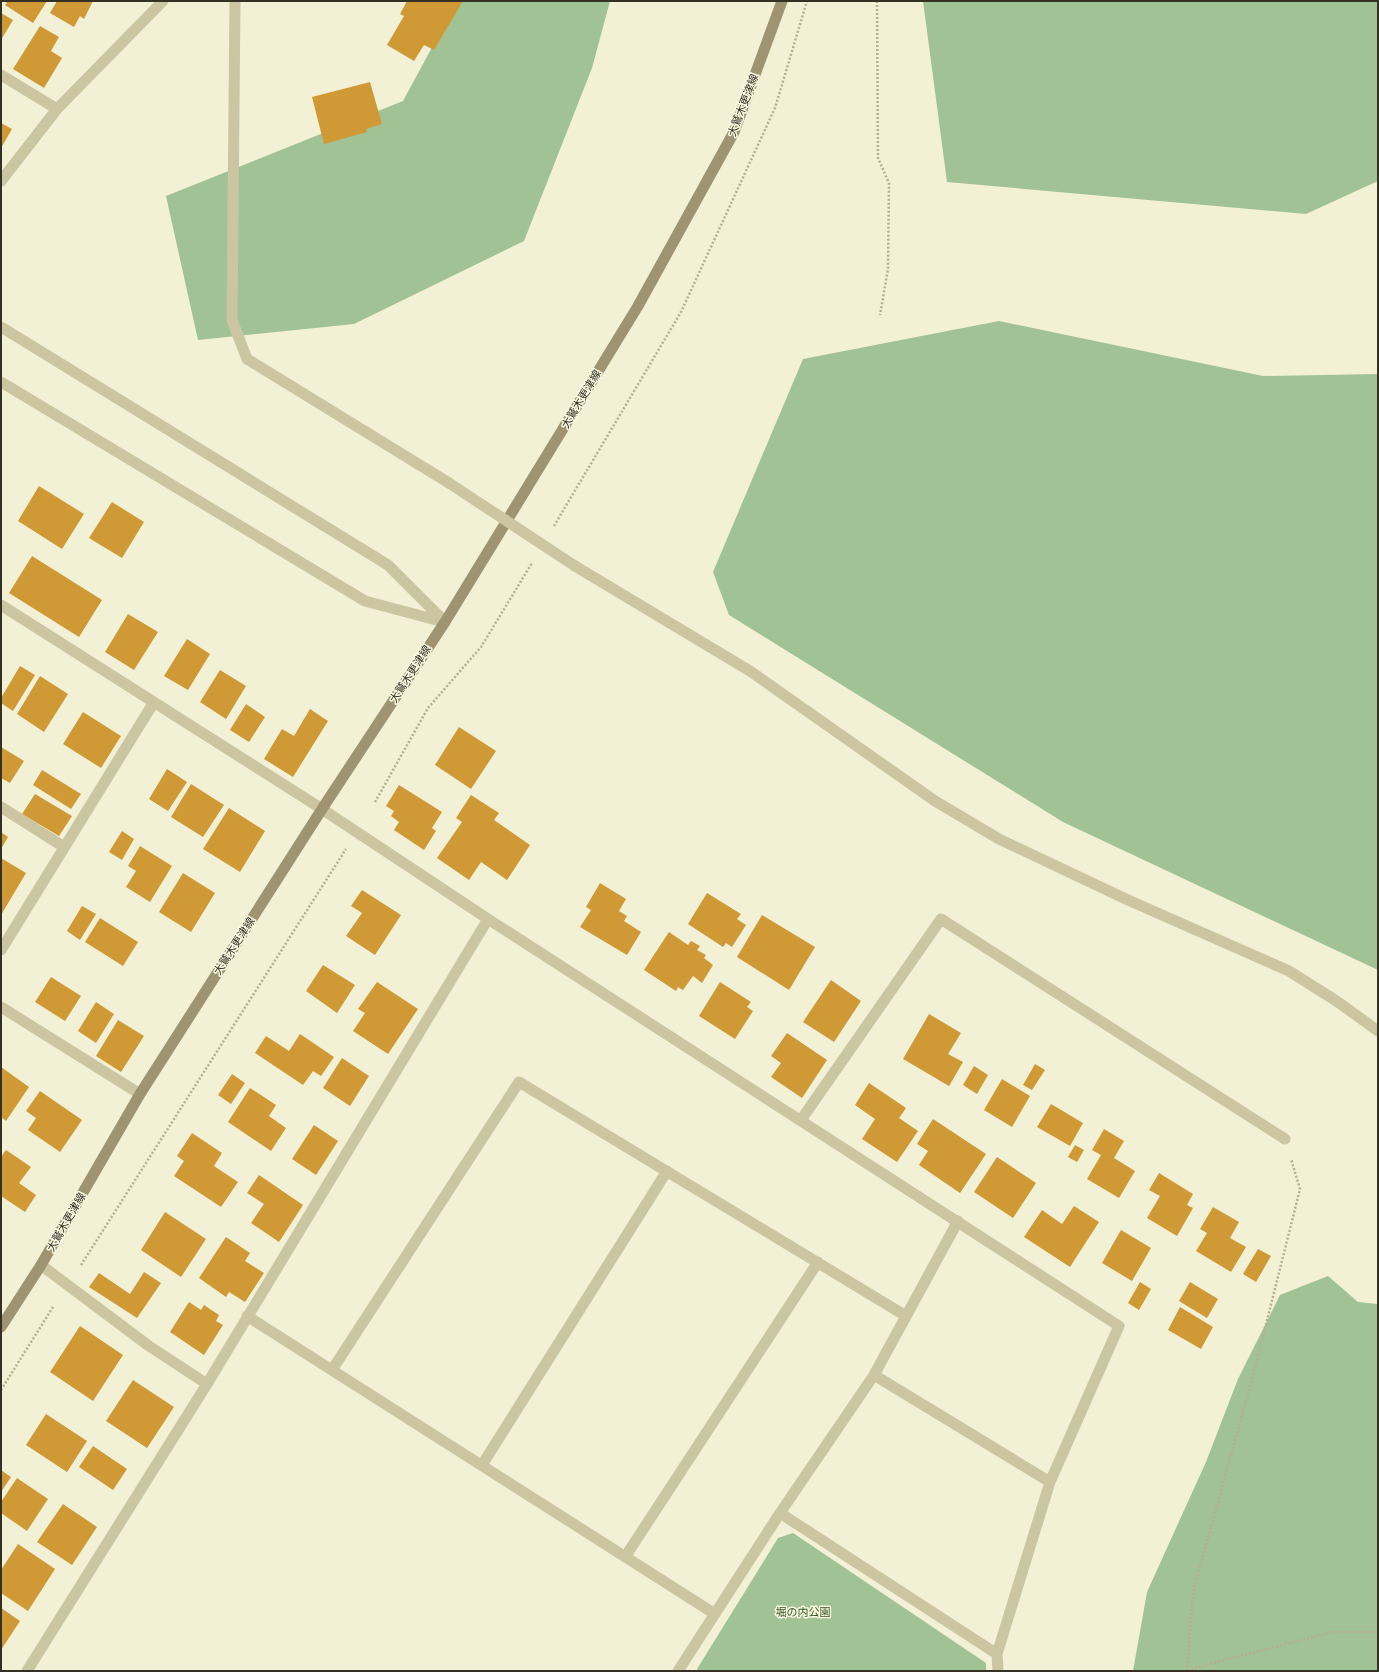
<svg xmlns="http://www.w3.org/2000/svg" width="1379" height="1672" viewBox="0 0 1379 1672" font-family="Helvetica,'Noto Sans JP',sans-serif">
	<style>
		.green { fill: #a1c295 }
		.building { fill: #cf9936 }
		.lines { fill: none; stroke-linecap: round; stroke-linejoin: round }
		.path { stroke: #b7af8b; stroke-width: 2.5; stroke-dasharray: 2 2; stroke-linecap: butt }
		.minor { stroke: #cbc5a1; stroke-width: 11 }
		.tertiary { stroke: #cbc5a1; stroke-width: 11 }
		.secondary { stroke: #9e9472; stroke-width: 11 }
		.minor-bridge { stroke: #cbc5a1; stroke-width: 11 }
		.labels { text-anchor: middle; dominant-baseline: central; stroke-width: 3; stroke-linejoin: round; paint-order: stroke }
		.street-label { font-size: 11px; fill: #343024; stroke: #faf9e1 }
		.park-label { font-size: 11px; fill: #315426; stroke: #faf9e1 }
	</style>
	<rect width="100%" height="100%" fill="#f2f0d5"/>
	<path class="green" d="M 457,1 L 610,1 L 592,68 L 524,241 L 354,324 L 198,340 L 166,196 L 403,101 Z
		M 923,1 L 1378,1 L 1378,181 L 1306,214 L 947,182 Z
		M 999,321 L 1263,376 L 1378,374 L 1378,970 L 1063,822 L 729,615 L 713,572 L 803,359 Z
		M 1328,1276 L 1358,1302 L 1378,1304 L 1378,1671 L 1133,1671 L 1147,1592 L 1206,1462 L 1238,1379 L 1280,1295 Z
		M 793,1533 L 986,1663 L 986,1671 L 698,1671 L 697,1669 L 778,1538 Z"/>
	<path class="building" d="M 4,1 L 47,1 L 33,23 L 5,5 L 7,3 Z
		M 57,1 L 93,1 L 84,19 L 80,16 L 74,27 L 50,13 Z
		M 407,1 L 463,1 L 434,50 L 424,45 L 414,61 L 387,45 L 404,16 L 400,14 Z
		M 1,13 L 13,20 L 1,40 Z
		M 40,26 L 59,37 L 51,51 L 62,58 L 44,88 L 13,69 Z
		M 370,82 L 382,124 L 366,129 L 367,132 L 324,144 L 312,97 Z
		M 1,123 L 12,129 L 1,148 Z
		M 39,486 L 84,514 L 62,549 L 18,521 Z
		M 112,502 L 144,522 L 122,558 L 89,538 Z
		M 32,556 L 102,600 L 79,637 L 9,593 Z
		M 128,614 L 158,632 L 134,670 L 105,652 Z
		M 187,639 L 210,654 L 188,690 L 164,676 Z
		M 20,666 L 35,675 L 13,711 L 1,703 L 1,698 Z
		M 220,670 L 246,686 L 226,719 L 200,702 Z
		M 40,676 L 68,694 L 44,732 L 17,714 Z
		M 246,704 L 265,717 L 249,742 L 230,730 Z
		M 310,709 L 328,721 L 293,777 L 264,759 L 282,729 L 294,736 Z
		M 83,712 L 121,736 L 101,768 L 63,744 Z
		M 459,727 L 496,751 L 471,789 L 435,765 Z
		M 1,747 L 24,761 L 10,783 L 1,778 Z
		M 167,769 L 187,782 L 168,811 L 149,799 Z
		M 42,770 L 81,794 L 71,809 L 33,785 Z
		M 191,784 L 224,805 L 203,837 L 171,817 Z
		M 399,785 L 442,812 L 432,828 L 436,831 L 424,850 L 394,830 L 399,822 L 391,816 L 394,811 L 386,806 Z
		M 35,794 L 72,816 L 59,836 L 22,814 Z
		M 471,795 L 499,813 L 494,820 L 530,845 L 507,880 L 481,862 L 469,880 L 437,858 L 462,822 L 456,818 Z
		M 229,808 L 265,831 L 240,872 L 203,849 Z
		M 122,831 L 134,839 L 122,860 L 109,852 Z
		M 1,832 L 8,837 L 1,849 Z
		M 140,846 L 172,866 L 150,902 L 126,887 L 136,871 L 128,866 Z
		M 1,858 L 26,873 L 1,915 Z
		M 183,873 L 215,893 L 191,932 L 159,912 Z
		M 600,883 L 626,899 L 619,911 L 627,916 L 624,921 L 641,932 L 627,955 L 580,927 L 591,910 L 586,907 Z
		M 362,890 L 401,915 L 375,955 L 346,936 L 362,913 L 351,906 Z
		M 707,893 L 741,914 L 737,919 L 746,925 L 732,947 L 726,943 L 723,947 L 688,924 Z
		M 82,906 L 96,914 L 80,940 L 67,931 Z
		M 762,915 L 815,947 L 789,990 L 737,957 Z
		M 100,918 L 138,942 L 123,966 L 85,942 Z
		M 669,932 L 688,945 L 691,941 L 700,946 L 697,950 L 706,955 L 704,958 L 713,965 L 702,983 L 693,976 L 683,990 L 678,987 L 676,991 L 644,970 Z
		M 323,965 L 355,985 L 337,1013 L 306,991 Z
		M 51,977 L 81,996 L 65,1021 L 35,1002 Z
		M 831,980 L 861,1001 L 834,1042 L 803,1022 Z
		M 377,982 L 418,1009 L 388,1054 L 353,1031 L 365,1013 L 358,1009 Z
		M 720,982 L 751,1002 L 747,1007 L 753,1011 L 735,1039 L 699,1016 Z
		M 96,1002 L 114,1014 L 96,1043 L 78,1031 Z
		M 929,1014 L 961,1033 L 948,1054 L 963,1062 L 949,1086 L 903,1059 Z
		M 118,1020 L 144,1036 L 121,1072 L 96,1056 Z
		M 787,1033 L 827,1060 L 802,1098 L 771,1077 L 781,1063 L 771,1056 Z
		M 300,1034 L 334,1057 L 321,1076 L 313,1071 L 303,1085 L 255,1053 L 266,1036 L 289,1051 Z
		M 342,1058 L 369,1076 L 350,1106 L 323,1088 Z
		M 1035,1064 L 1045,1070 L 1032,1090 L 1023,1085 Z
		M 974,1066 L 988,1075 L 977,1094 L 963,1085 Z
		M 1,1067 L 29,1087 L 6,1121 L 1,1117 Z
		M 232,1074 L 245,1083 L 231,1104 L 218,1095 Z
		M 1002,1079 L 1030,1096 L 1012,1127 L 984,1110 Z
		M 869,1083 L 906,1108 L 899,1118 L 918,1131 L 897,1162 L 862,1139 L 875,1119 L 855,1105 Z
		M 250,1088 L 276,1105 L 269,1116 L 286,1128 L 271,1151 L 228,1122 Z
		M 40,1091 L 82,1120 L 60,1152 L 28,1130 L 36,1118 L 26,1111 Z
		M 1051,1104 L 1083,1123 L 1070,1146 L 1037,1127 Z
		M 933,1119 L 986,1154 L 960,1193 L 919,1165 L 928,1151 L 917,1144 Z
		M 314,1125 L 338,1141 L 316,1175 L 292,1159 Z
		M 1104,1129 L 1124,1141 L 1114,1158 L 1135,1171 L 1119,1198 L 1087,1179 L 1101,1155 L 1092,1150 Z
		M 192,1133 L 222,1153 L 214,1166 L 238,1182 L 221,1207 L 174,1176 L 184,1161 L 177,1156 Z
		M 1075,1145 L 1084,1150 L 1077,1162 L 1068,1157 Z
		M 6,1150 L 31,1167 L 19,1183 L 36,1195 L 25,1212 L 1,1196 L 1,1157 Z
		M 997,1157 L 1036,1183 L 1013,1218 L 974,1192 Z
		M 1159,1173 L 1193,1194 L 1187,1205 L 1193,1208 L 1177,1236 L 1147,1218 L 1160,1196 L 1149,1190 Z
		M 259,1175 L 303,1205 L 279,1242 L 251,1223 L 264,1204 L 247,1193 Z
		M 1074,1206 L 1099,1222 L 1070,1267 L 1024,1237 L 1042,1210 L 1062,1224 Z
		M 1213,1207 L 1239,1222 L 1230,1238 L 1246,1247 L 1231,1272 L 1196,1251 L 1207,1233 L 1200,1229 Z
		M 165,1212 L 206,1239 L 181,1277 L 141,1250 Z
		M 1121,1230 L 1151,1248 L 1132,1281 L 1102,1263 Z
		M 226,1237 L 250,1253 L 245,1261 L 264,1273 L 245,1302 L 229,1292 L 226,1297 L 199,1278 Z
		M 1258,1249 L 1271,1256 L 1256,1282 L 1243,1274 Z
		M 144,1272 L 161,1283 L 137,1318 L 89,1287 L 99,1273 L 130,1294 Z
		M 1140,1282 L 1151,1289 L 1139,1310 L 1128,1303 Z
		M 1190,1282 L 1218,1299 L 1207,1318 L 1179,1301 Z
		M 189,1302 L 201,1310 L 204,1305 L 219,1315 L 216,1321 L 223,1325 L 204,1355 L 170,1332 Z
		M 1180,1307 L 1213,1327 L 1201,1349 L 1168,1330 Z
		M 80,1326 L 123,1355 L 93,1401 L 50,1372 Z
		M 133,1380 L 174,1407 L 147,1448 L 106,1421 Z
		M 46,1414 L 87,1441 L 67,1472 L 26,1445 Z
		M 93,1446 L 127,1469 L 113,1490 L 79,1467 Z
		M 1,1470 L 11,1477 L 1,1492 Z
		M 17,1478 L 48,1499 L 27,1531 L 1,1513 L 1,1502 Z
		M 63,1504 L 97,1527 L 72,1565 L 37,1542 Z
		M 18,1544 L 55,1569 L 28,1611 L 1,1593 L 1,1570 Z
		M 1,1608 L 20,1621 L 1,1650 Z"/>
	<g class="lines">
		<path class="path" d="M 877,1 L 878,158 L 889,183 L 888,269 L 880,315
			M 554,526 L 681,312 L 775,108 L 807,1
			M 375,802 L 428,708 L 481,647 L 532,563
			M 81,1265 L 346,849
			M 1,1390 L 53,1307
			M 1187,1670 L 1332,1632 L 1378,1632
			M 1187,1671 L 1193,1592 L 1253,1376 L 1300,1189 L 1291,1159"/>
		<path class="minor" d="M 235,1 L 232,320 L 247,359 L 449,483
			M 1,75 L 57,109
			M 1,181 L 57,109 L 163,1
			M 575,566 L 750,671 L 935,801 L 999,839 L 1128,900 L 1289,971 L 1338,1002 L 1378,1031
			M 1,605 L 322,809 L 488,919 L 1119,1326 L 1050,1482 L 997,1654 L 998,1671
			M 1,807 L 64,847
			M 1,950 L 154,702
			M 1,1007 L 140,1094
			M 801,1120 L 941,919 L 1285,1139
			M 41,1265 L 149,1346 L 207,1384
			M 247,1316 L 715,1614
			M 332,1370 L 519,1082 L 906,1316
			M 874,1375 L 1050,1482
			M 482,1465 L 667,1171
			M 780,1513 L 997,1654
			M 625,1557 L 818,1262
			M 27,1671 L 207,1384 L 488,919
			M 678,1671 L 780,1513 L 874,1375 L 958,1221"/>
		<path class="tertiary" d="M 1,327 L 388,565 L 445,622
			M 1,382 L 365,601 L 444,622"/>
		<path class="secondary" d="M 1,1327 L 41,1265 L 140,1094 L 322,809 L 445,622 L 638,306 L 734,132 L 782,1"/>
		<path class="minor-bridge" d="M 449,483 L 575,566"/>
	</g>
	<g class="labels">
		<g class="street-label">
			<text transform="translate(743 105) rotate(-69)">大鷲木更津線</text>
			<text transform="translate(581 399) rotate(-59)">大鷲木更津線</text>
			<text transform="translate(410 674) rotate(-57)">大鷲木更津線</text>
			<text transform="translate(234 946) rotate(-57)">大鷲木更津線</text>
			<text transform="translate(66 1222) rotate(-60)">大鷲木更津線</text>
		</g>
		<g class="park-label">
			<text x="803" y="1612">堀の内公園</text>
		</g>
	</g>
	<rect width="1379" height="1672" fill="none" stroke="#343024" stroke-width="4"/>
</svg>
